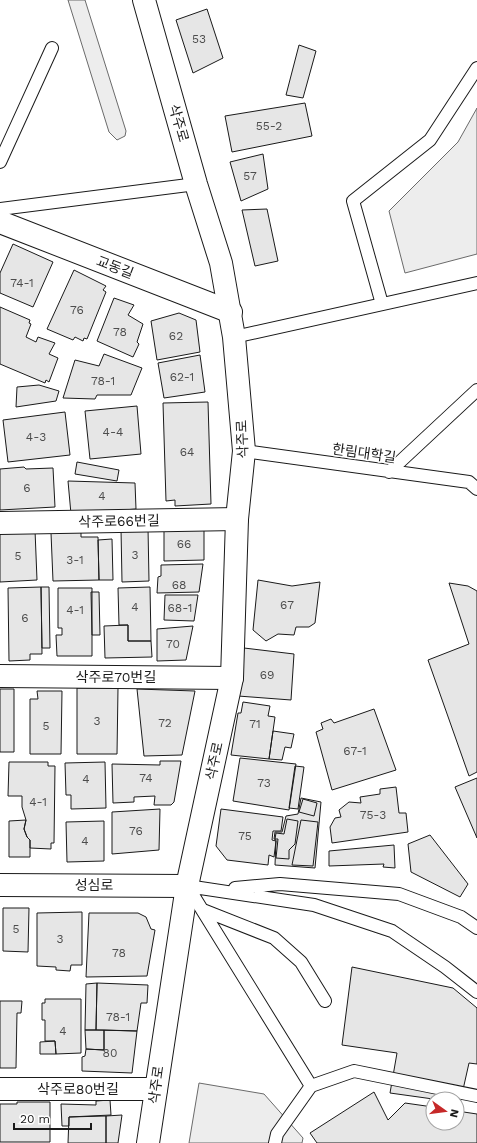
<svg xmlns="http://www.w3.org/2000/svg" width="477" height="1143" viewBox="0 0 477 1143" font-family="'Work Sans','Noto Sans KR',sans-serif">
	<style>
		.built { fill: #ededed; stroke: #6a6a6a }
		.building { fill: #e6e6e6; stroke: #1a1a1a }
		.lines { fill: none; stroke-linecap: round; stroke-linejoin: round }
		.service-casing { stroke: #1a1a1a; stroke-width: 14 }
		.minor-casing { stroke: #1a1a1a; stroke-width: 24 }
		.tertiary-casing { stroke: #1a1a1a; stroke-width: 24 }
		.service { stroke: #fff; stroke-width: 12 }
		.minor { stroke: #fff; stroke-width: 22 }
		.tertiary { stroke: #fff; stroke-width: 22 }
		.labels { text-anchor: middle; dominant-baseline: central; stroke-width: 3; stroke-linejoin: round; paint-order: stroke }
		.number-label { font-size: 12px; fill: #4d4d4d }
		.street-label { font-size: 14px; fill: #1a1a1a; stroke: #fff }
	</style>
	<rect width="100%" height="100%" fill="#fff"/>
	<path class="built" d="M 68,0 L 85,0 L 126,131 L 125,136 L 117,140 L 109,132 Z
		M 477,108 L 477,254 L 405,273 L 389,211 L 458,142 Z
		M 199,1083 L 264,1094 L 303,1138 L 302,1143 L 189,1143 Z"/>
	<path class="building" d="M 207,9 L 223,58 L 193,73 L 176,20 Z
		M 299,45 L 316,51 L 303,98 L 286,95 Z
		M 305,103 L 312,136 L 232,152 L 225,116 Z
		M 263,154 L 268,189 L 241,201 L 230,162 Z
		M 267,209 L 278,261 L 255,266 L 242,210 Z
		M 13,244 L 53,262 L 33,307 L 0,293 L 0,273 Z
		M 74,270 L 106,286 L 103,290 L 106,292 L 87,339 L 84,338 L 83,341 L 75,337 L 73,340 L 47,329 Z
		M 114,298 L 134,305 L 128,315 L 143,324 L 137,342 L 139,344 L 133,357 L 97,341 Z
		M 0,307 L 30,320 L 29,323 L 31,324 L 26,337 L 36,342 L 38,337 L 55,343 L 49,354 L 58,358 L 49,382 L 46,380 L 45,383 L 0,364 Z
		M 179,313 L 196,320 L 200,352 L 157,360 L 151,321 Z
		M 104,354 L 142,368 L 131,395 L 97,395 L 95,399 L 63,398 L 75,360 L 99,366 Z
		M 200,355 L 205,392 L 164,398 L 158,363 Z
		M 39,385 L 59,391 L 56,401 L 16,407 L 17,387 Z
		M 208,402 L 211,504 L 175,506 L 175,500 L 166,501 L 163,403 Z
		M 137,406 L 141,454 L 90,459 L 85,411 Z
		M 65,412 L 70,455 L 8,462 L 3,420 Z
		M 77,462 L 119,470 L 117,481 L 75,474 Z
		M 24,467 L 26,469 L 53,468 L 55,507 L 0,510 L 0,469 Z
		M 68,481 L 135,483 L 136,509 L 71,514 Z
		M 164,527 L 204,528 L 204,560 L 164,561 Z
		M 148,528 L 149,581 L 122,582 L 121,529 Z
		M 35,530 L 37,580 L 0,582 L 0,531 Z
		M 81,532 L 81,537 L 98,537 L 99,580 L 53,581 L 51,533 Z
		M 112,539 L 113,580 L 99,580 L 98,540 Z
		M 203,564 L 199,592 L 157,593 L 158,577 L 161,576 L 161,565 Z
		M 258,580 L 292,586 L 320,582 L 315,623 L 309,627 L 296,627 L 294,635 L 278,634 L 266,641 L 253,630 Z
		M 449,583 L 468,586 L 477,591 L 477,772 L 469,776 L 428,660 L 469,644 Z
		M 41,587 L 42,654 L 30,654 L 30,660 L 9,661 L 8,588 Z
		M 41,587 L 49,587 L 50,648 L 42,648 Z
		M 150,587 L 151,641 L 128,641 L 128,625 L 119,625 L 118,588 Z
		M 58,588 L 92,588 L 92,656 L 57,656 L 56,635 L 62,635 L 62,628 L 58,628 Z
		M 91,592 L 99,592 L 100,635 L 92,635 Z
		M 165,595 L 198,595 L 194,621 L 164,620 Z
		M 128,625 L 128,641 L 151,641 L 152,657 L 105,658 L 104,626 Z
		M 193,626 L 186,660 L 157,661 L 157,629 Z
		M 244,648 L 294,654 L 291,700 L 238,696 Z
		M 77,688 L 118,688 L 117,754 L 77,754 Z
		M 0,689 L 14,689 L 14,752 L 0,752 Z
		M 137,689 L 195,691 L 182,755 L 144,756 Z
		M 37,691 L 62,691 L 61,754 L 30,754 L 30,699 L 38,699 Z
		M 243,702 L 270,706 L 268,716 L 275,717 L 269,759 L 231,755 L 238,713 L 241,713 Z
		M 374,709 L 396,770 L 332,790 L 316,732 L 323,729 L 321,723 L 331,719 L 334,723 Z
		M 273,731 L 294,734 L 291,748 L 285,747 L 282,760 L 269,759 Z
		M 240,758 L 296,764 L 289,810 L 233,801 Z
		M 160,761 L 181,761 L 174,802 L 171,805 L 154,805 L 155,796 L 134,797 L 134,802 L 113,803 L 112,764 L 160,765 Z
		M 9,762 L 48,762 L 48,766 L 55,766 L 54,843 L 51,843 L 51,849 L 30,848 L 30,840 L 27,837 L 24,829 L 26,820 L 22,807 L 22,796 L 8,796 Z
		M 105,762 L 106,808 L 71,809 L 71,795 L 66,795 L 65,763 Z
		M 295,766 L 304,767 L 298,809 L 289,808 Z
		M 477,778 L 477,838 L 455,787 Z
		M 396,787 L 399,813 L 406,813 L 408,832 L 332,843 L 330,827 L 335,818 L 341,817 L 339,810 L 349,802 L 361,803 L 360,797 L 380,794 L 380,789 Z
		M 301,798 L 321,802 L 315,868 L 275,865 L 276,840 L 274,839 L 275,832 L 282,832 L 286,816 L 298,814 Z
		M 303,799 L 317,803 L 314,816 L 299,812 Z
		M 160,809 L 159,850 L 112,854 L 112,812 Z
		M 221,809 L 283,817 L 281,831 L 273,831 L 272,840 L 276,841 L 274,857 L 269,855 L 268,865 L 227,860 L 216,846 Z
		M 287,819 L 298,821 L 295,844 L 289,850 L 289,859 L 276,858 L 278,839 L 275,839 L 276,833 L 284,834 Z
		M 26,820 L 24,829 L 27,837 L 30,840 L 30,857 L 9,857 L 9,821 Z
		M 301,820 L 318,822 L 313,866 L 292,865 Z
		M 104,821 L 104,861 L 67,862 L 66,822 Z
		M 430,835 L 468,884 L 460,897 L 411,872 L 408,844 Z
		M 394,845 L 395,868 L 383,867 L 384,864 L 329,866 L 329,851 Z
		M 3,908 L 29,908 L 28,952 L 3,951 Z
		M 82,912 L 82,965 L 71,965 L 70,971 L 56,970 L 56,967 L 37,966 L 37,913 Z
		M 89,913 L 138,913 L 146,917 L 151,929 L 155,930 L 147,976 L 86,977 Z
		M 352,967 L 453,988 L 477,1008 L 477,1064 L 469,1063 L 460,1103 L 457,1102 L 457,1099 L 433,1099 L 390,1093 L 397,1053 L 342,1045 Z
		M 97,983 L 148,985 L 147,1003 L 141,1003 L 137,1031 L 96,1030 Z
		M 97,983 L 96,1030 L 85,1030 L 86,984 Z
		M 45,999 L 81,999 L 81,1053 L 56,1054 L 55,1041 L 45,1041 L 45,1020 L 42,1020 L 42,1003 L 45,1003 Z
		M 0,1001 L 22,1001 L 21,1013 L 17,1013 L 16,1068 L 0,1068 Z
		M 85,1030 L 104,1030 L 104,1050 L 86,1049 Z
		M 104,1030 L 137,1031 L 132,1073 L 82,1071 L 82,1057 L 85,1056 L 86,1049 L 104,1050 Z
		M 55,1041 L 56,1054 L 40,1054 L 40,1042 Z
		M 374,1092 L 388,1120 L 405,1103 L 433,1107 L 433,1123 L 457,1123 L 457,1111 L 477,1114 L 477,1143 L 317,1143 L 310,1133 Z
		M 110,1100 L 111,1115 L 69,1117 L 69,1126 L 62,1126 L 61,1104 L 96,1105 L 96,1101 Z
		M 17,1102 L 50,1102 L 50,1142 L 0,1142 L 0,1104 L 17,1104 Z
		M 122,1115 L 118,1143 L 106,1143 L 106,1116 Z
		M 106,1116 L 106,1143 L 68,1143 L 69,1117 Z"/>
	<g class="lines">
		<g class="service-casing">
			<path id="service" d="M 0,162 L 52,48
				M 0,209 L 196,184
				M 382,304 L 353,201 L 430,140 L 477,68
				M 234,337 L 477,283
				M 244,451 L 469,482 L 477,489
				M 389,472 L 477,390
				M 187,886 L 314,905 L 392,931 L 445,967 L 477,992
				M 188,887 L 311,1086 L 277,1134 L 275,1143
				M 235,888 L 280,884 L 399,894 L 461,917 L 477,928
				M 203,910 L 274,938 L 301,962 L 325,1001
				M 311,1086 L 354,1071 L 477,1096"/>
		</g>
		<g class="minor-casing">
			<path id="minor" d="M 0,222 L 231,312
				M 0,523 L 237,519
				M 0,676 L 232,678
				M 0,885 L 187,886
				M 0,1089 L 156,1089"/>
		</g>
		<g class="tertiary-casing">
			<path id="tertiary" d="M 144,0 L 196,184 L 221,263 L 234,337 L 244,451 L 237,519 L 232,678 L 187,886 L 148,1143"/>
		</g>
		<use href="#service" class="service"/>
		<use href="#minor" class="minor"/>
		<use href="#tertiary" class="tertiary"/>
	</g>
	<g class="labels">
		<g class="number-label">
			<text x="199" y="39">53</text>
			<text x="269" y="126">55-2</text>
			<text x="250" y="176">57</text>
			<text x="22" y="283">74-1</text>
			<text x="77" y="310">76</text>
			<text x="120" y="332">78</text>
			<text x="176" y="336">62</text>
			<text x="182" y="377">62-1</text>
			<text x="103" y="381">78-1</text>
			<text x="113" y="432">4-4</text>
			<text x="36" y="437">4-3</text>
			<text x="187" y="452">64</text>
			<text x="27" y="488">6</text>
			<text x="102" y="496">4</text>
			<text x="184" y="544">66</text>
			<text x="135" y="555">3</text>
			<text x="18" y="556">5</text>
			<text x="75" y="560">3-1</text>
			<text x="179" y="585">68</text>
			<text x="287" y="605">67</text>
			<text x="135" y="607">4</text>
			<text x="180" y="608">68-1</text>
			<text x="75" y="610">4-1</text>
			<text x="25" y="618">6</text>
			<text x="173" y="644">70</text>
			<text x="267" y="675">69</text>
			<text x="97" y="721">3</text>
			<text x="165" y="723">72</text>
			<text x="255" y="724">71</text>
			<text x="46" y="726">5</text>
			<text x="355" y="751">67-1</text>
			<text x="146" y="778">74</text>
			<text x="86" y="779">4</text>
			<text x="264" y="783">73</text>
			<text x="38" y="802">4-1</text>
			<text x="373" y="815">75-3</text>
			<text x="136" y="831">76</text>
			<text x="245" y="836">75</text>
			<text x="85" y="841">4</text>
			<text x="16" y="929">5</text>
			<text x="60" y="939">3</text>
			<text x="119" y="953">78</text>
			<text x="118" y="1017">78-1</text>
			<text x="63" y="1031">4</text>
			<text x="110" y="1053">80</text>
		</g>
		<g class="street-label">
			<text transform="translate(179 123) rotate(74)">삭주로</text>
			<text transform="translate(115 267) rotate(21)">교동길</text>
			<text transform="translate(242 439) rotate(-92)">삭주로</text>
			<text transform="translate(364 453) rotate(8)">한림대학길</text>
			<text transform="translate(119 521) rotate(-1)">삭주로66번길</text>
			<text x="116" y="677">삭주로70번길</text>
			<text transform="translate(214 761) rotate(-78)">삭주로</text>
			<text x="94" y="885">성심로</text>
			<text transform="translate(156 1085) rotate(-82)">삭주로</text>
			<text x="78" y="1089">삭주로80번길</text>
		</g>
	</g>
	<g transform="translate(445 1111) rotate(104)"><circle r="19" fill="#ffffff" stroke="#a3a3a3"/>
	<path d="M0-3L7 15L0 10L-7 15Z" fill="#c62828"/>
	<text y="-6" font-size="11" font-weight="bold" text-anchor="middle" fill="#1a1a1a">N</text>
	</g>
	<path d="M14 1123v6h77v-6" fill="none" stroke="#1a1a1a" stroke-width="2"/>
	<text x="20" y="1123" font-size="12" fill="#1a1a1a" stroke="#ffffff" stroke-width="3" paint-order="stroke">20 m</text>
</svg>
